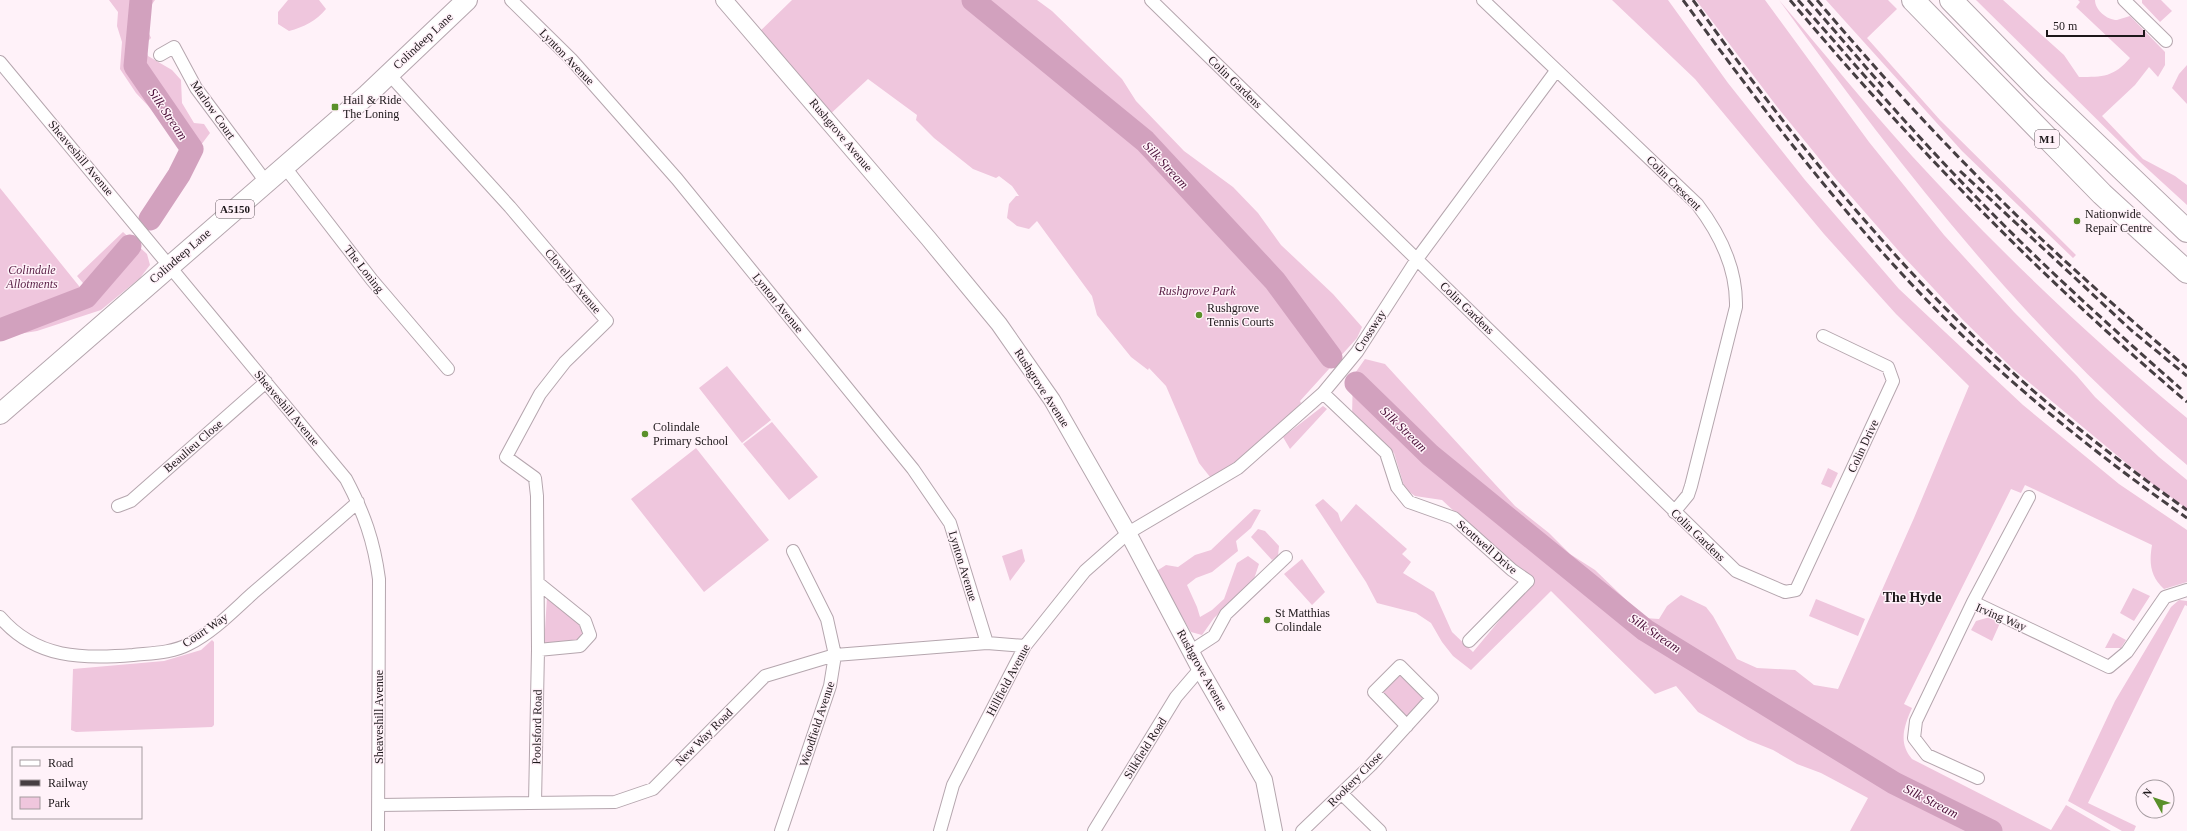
<svg xmlns="http://www.w3.org/2000/svg" width="2187" height="831" viewBox="0 0 2187 831" font-family="'Times New Roman',serif">
	<style>
		.green { fill: #efc6dd }
		.lines { fill: none; stroke-linecap: round; stroke-linejoin: round }
		.river { stroke: #d2a1be; stroke-width: 23 }
		.minor-casing { stroke: #b5a6ae; stroke-width: 14 }
		.tertiary-casing { stroke: #b5a6ae; stroke-width: 18 }
		.primary-casing { stroke: #b5a6ae; stroke-width: 22 }
		.motorway-casing { stroke: #b5a6ae; stroke-width: 24 }
		.minor { stroke: #fff; stroke-width: 12 }
		.tertiary { stroke: #fff; stroke-width: 16 }
		.primary { stroke: #fff; stroke-width: 20 }
		.motorway { stroke: #fff; stroke-width: 22 }
		.rail { stroke: #463e42; stroke-width: 3; stroke-dasharray: 8 4; stroke-linecap: butt }
		.poi-dot { fill: #5a902a; stroke: #fff2f9; stroke-width: 1.5 }
		.labels { text-anchor: middle; dominant-baseline: central; stroke-width: 3; stroke-linejoin: round; paint-order: stroke }
		.shield { fill: #fff2f9; stroke: #62595e; stroke-width: 1 }
		.shield-label { font-size: 11px; font-weight: bold; fill: #1e181b }
		.street-label { font-size: 12px; fill: #1e181b; stroke: #fff2f9 }
		.poi-label { font-size: 12px; fill: #1e181b; stroke: #fff2f9; text-anchor: start }
		.park-label { font-size: 12px; font-style: italic; fill: #581e44; stroke: #fff2f9 }
		.water-label { font-size: 13px; font-style: italic; fill: #4d133b; stroke: #fff2f9 }
		.quarter-label { font-size: 14px; font-weight: bold; fill: #1e181b; stroke: #fff2f9 }
	</style>
	<rect width="100%" height="100%" fill="#fff2f9"/>
	<path class="green" d="M 109,0 L 155,0 L 142,18 L 151,38 L 144,45 L 148,56 L 172,70 L 181,80 L 182,103 L 194,123 L 204,124 L 210,133 L 198,149 L 191,170 L 186,146 L 136,93 L 120,69 L 122,42 L 117,26 L 118,12 Z
		M 288,0 L 319,0 L 326,9 C 316,21 304,27 289,31 L 278,24 L 278,12 Z
		M 792,0 L 1037,0 L 1052,11 L 1122,79 L 1136,101 L 1184,151 L 1233,187 L 1258,213 L 1281,245 L 1333,294 L 1362,327 L 1357,338 L 1300,401 L 1301,403 L 1238,468 L 1214,482 L 1199,463 L 1166,386 L 1149,368 L 1148,370 L 1131,357 L 1097,315 L 1092,296 L 1037,221 L 1029,229 L 1017,226 L 1007,218 L 1009,204 L 1016,196 L 1019,196 L 1012,186 L 999,176 L 996,178 L 973,169 L 934,138 L 916,120 L 917,115 L 868,79 L 826,118 L 756,35 Z
		M 1612,0 L 1668,0 L 1728,83 L 1805,180 L 1899,289 L 2023,405 L 2119,484 L 2187,530 L 2187,582 L 2164,589 C 2150,576 2149,563 2152,545 L 2025,485 L 2021,493 L 2011,489 L 1904,704 L 1912,708 C 1904,726 1898,743 1912,759 L 2051,830 L 2066,805 L 2111,831 L 1850,831 L 1868,798 L 1821,773 L 1797,764 L 1773,750 L 1748,740 L 1698,712 L 1676,686 L 1655,694 L 1551,591 L 1471,670 L 1453,656 L 1442,642 L 1431,623 L 1416,613 L 1377,603 L 1366,582 L 1315,505 L 1323,499 L 1338,513 L 1341,522 L 1356,504 L 1407,549 L 1402,554 L 1411,562 L 1403,573 L 1434,592 L 1452,632 L 1473,652 L 1534,579 L 1519,567 L 1513,566 L 1442,500 L 1415,496 L 1405,489 L 1394,453 L 1352,416 L 1353,376 L 1365,359 L 1385,364 L 1515,506 L 1549,533 L 1570,554 L 1595,570 L 1645,618 L 1659,619 L 1667,606 L 1681,595 L 1706,607 L 1713,616 L 1737,659 L 1757,668 L 1795,670 L 1814,685 L 1838,689 L 1914,518 L 1969,386 L 1896,314 L 1824,234 L 1695,79 Z
		M 1696,0 L 1765,0 L 1869,142 L 1944,235 L 2014,312 L 2077,376 L 2095,397 L 2159,457 L 2187,480 L 2187,509 L 2143,477 L 2013,369 L 1963,320 L 1904,257 L 1835,178 L 1778,108 Z
		M 1779,0 C 1823,52 1866,105 1912,156 C 1997,249 2090,338 2187,418 L 2187,465 C 2028,332 1900,167 1779,0 Z
		M 1826,0 L 1888,0 L 1897,9 L 1867,38 L 1940,120 L 2076,255 L 2073,258 L 1962,151 Z
		M 1976,0 L 2003,0 L 2064,55 L 2079,77 C 2103,77 2114,77 2130,58 L 2076,7 L 2080,2 L 2078,0 L 2095,0 C 2095,10 2107,20 2117,20 C 2121,19 2126,17 2130,16 L 2165,52 L 2165,65 L 2158,77 L 2149,67 L 2135,85 L 2102,116 L 2143,159 L 2175,176 L 2187,185 L 2187,205 L 2140,162 Z
		M 2142,0 L 2161,0 L 2172,11 L 2160,22 L 2142,3 Z
		M 2187,65 L 2187,104 L 2172,88 L 2179,74 Z
		M 0,188 L 83,291 L 0,324 Z
		M 123,232 L 147,254 L 150,265 L 140,278 L 101,310 L 37,331 L 0,337 L 0,328 L 86,293 L 88,289 L 77,276 Z
		M 727,366 L 771,420 L 742,443 L 699,388 Z
		M 1323,406 L 1327,409 L 1290,449 L 1283,437 Z
		M 772,422 L 818,477 L 789,500 L 743,444 Z
		M 696,448 L 769,540 L 704,592 L 631,499 Z
		M 1828,468 L 1838,473 L 1831,488 L 1821,484 Z
		M 1254,509 L 1261,510 L 1251,528 L 1236,541 L 1238,551 L 1212,572 L 1196,578 L 1187,585 L 1197,607 L 1200,617 L 1212,610 L 1224,599 L 1237,563 L 1248,556 L 1259,564 L 1253,582 L 1214,618 L 1202,635 L 1191,632 L 1155,572 L 1166,565 L 1178,567 L 1195,555 L 1211,550 Z
		M 1258,529 L 1265,531 L 1279,546 L 1278,556 L 1272,560 L 1251,537 Z
		M 1022,549 L 1025,561 L 1010,581 L 1002,556 Z
		M 1302,559 L 1325,592 L 1312,605 L 1284,574 Z
		M 2133,588 L 2150,596 L 2134,621 L 2120,613 Z
		M 547,597 L 578,623 L 585,634 L 574,644 L 544,646 Z
		M 1816,599 L 1865,619 L 1858,636 L 1809,616 Z
		M 2179,600 L 2187,601 L 2187,606 L 2185,605 L 2088,803 L 2136,826 L 2134,831 L 2122,831 L 2068,801 L 2115,701 L 2171,607 Z
		M 1990,617 L 2000,623 L 1992,641 L 1971,630 L 1976,621 Z
		M 2113,633 L 2126,640 L 2121,648 L 2105,648 Z
		M 212,640 L 214,642 L 214,725 L 212,727 L 76,732 L 71,730 L 73,669 L 164,661 L 201,650 Z
		M 1399,671 L 1427,697 L 1407,719 L 1379,692 Z"/>
	<g class="lines">
		<path class="river" d="M 141,0 L 135,66 L 192,149 L 179,175 L 150,219
			M 973,0 L 1145,141 L 1275,281 L 1331,357
			M 0,330 L 86,297 L 130,246
			M 1356,383 L 1430,455 L 1645,630 L 1894,783 L 1991,831"/>
		<g class="minor-casing">
			<path id="minor" d="M 511,0 L 571,59 L 677,179 L 913,469 L 950,523 L 987,643
				M 1151,0 L 1736,571 L 1785,592 L 1796,590 L 1893,381 L 1888,367 L 1823,336
				M 1483,0 L 1697,204 C 1720,234 1737,269 1736,307 L 1691,486 L 1688,495 L 1674,512
				M 2124,0 L 2166,41
				M 160,55 L 174,47 L 196,88 L 266,182
				M 0,62 L 346,479 C 364,513 374,541 379,579 L 378,831
				M 388,73 L 510,207 L 607,321 L 565,362 L 540,394 L 506,457 L 535,478 L 537,496 L 538,650 L 535,803
				M 284,166 L 372,280 L 448,369
				M 1323,393 L 1386,453 L 1397,487 L 1409,502 L 1454,518 L 1512,570 L 1528,581 L 1469,641
				M 118,506 L 131,501 L 266,382
				M 1973,602 L 2029,497
				M 0,617 C 36,659 83,659 133,655 C 152,653 172,653 189,644 C 213,632 233,611 253,593 C 288,563 323,533 358,502
				M 538,650 L 580,646 L 590,635 L 585,621 L 538,583
				M 1191,651 L 1214,636 L 1226,614 L 1286,557
				M 1978,778 L 1927,755 L 1914,738 L 1916,721 L 1973,602 L 2109,667 L 2127,652 L 2165,597 L 2187,590
				M 1342,794 L 1380,831
				M 379,805 L 615,802 L 653,789 L 765,676 L 835,655 L 987,643 L 1025,646
				M 781,831 L 830,686 L 835,655 L 827,619 L 793,551
				M 940,831 L 953,785 L 1025,646 L 1085,571 L 1128,533 L 1238,468 L 1323,393 L 1357,352 L 1417,259 L 1556,71
				M 1094,831 L 1176,697 L 1200,669
				M 1302,831 L 1371,765 L 1432,698 L 1400,666 L 1374,692 L 1407,726"/>
		</g>
		<g class="tertiary-casing">
			<path id="tertiary" d="M 724,0 L 928,238 L 999,324 L 1052,400 L 1128,533 L 1200,669 L 1264,780 L 1274,831"/>
		</g>
		<g class="primary-casing">
			<path id="primary" d="M 0,414 L 367,95 L 467,0"/>
		</g>
		<g class="motorway-casing">
			<path id="motorway" d="M 1913,0 L 2102,194 L 2187,272
				M 1951,0 L 2037,88 L 2187,231"/>
		</g>
		<use href="#minor" class="minor"/>
		<use href="#tertiary" class="tertiary"/>
		<use href="#primary" class="primary"/>
		<use href="#motorway" class="motorway"/>
		<path class="rail" d="M 1683,0 C 1752,94 1822,188 1902,274 C 1987,366 2084,446 2187,518
			M 1693,0 C 1782,124 1877,245 1989,351 C 2051,409 2118,461 2187,510
			M 1790,0 C 1912,145 2043,280 2187,402
			M 1798,0 C 1858,68 1917,137 1980,201 C 2044,267 2112,328 2181,389
			M 1808,0 L 1883,87
			M 1817,0 C 1871,64 1927,126 1986,185 C 2050,250 2118,309 2187,368
			M 1960,171 L 2131,330 L 2187,376"/>
	</g>
	<g class="poi-dot">
		<rect x="331" y="103" width="8" height="8" rx="2"/>
		<circle cx="2077" cy="221" r="4"/>
		<circle cx="1199" cy="315" r="4"/>
		<circle cx="645" cy="434" r="4"/>
		<circle cx="1267" cy="620" r="4"/>
	</g>
	<g class="labels">
		<g class="shield">
			<rect x="2035" y="130" width="24" height="18" rx="3"/>
			<rect x="216" y="200" width="38" height="18" rx="3"/>
		</g>
		<g class="shield-label">
			<text x="2047" y="139">M1</text>
			<text x="235" y="209">A5150</text>
		</g>
		<g class="street-label">
			<text transform="translate(423 41) rotate(-43)">Colindeep Lane</text>
			<text transform="translate(567 57) rotate(46)">Lynton Avenue</text>
			<text transform="translate(1235 82) rotate(44)">Colin Gardens</text>
			<text transform="translate(213 110) rotate(55)">Marlow Court</text>
			<text transform="translate(841 135) rotate(50)">Rushgrove Avenue</text>
			<text transform="translate(81 158) rotate(50)">Sheaveshill Avenue</text>
			<text transform="translate(1674 183) rotate(45)">Colin Crescent</text>
			<text transform="translate(180 256) rotate(-41)">Colindeep Lane</text>
			<text transform="translate(364 269) rotate(52)">The Loning</text>
			<text transform="translate(573 281) rotate(50)">Clovelly Avenue</text>
			<text transform="translate(778 303) rotate(51)">Lynton Avenue</text>
			<text transform="translate(1467 308) rotate(44)">Colin Gardens</text>
			<text transform="translate(1370 331) rotate(-57)">Crossway</text>
			<text transform="translate(1042 388) rotate(57)">Rushgrove Avenue</text>
			<text transform="translate(287 408) rotate(50)">Sheaveshill Avenue</text>
			<text transform="translate(193 446) rotate(-41)">Beaulieu Close</text>
			<text transform="translate(1863 446) rotate(-65)">Colin Drive</text>
			<text transform="translate(1698 535) rotate(44)">Colin Gardens</text>
			<text transform="translate(1487 547) rotate(41)">Scottwell Drive</text>
			<text transform="translate(963 566) rotate(73)">Lynton Avenue</text>
			<text transform="translate(2001 617) rotate(23)">Irving Way</text>
			<text transform="translate(205 630) rotate(-34)">Court Way</text>
			<text transform="translate(1202 670) rotate(61)">Rushgrove Avenue</text>
			<text transform="translate(1008 680) rotate(-62)">Hillfield Avenue</text>
			<text transform="translate(379 717) rotate(-90)">Sheaveshill Avenue</text>
			<text transform="translate(817 724) rotate(-72)">Woodfield Avenue</text>
			<text transform="translate(537 727) rotate(-89)">Poolsford Road</text>
			<text transform="translate(704 737) rotate(-45)">New Way Road</text>
			<text transform="translate(1145 748) rotate(-58)">Silkfield Road</text>
			<text transform="translate(1355 779) rotate(-45)">Rookery Close</text>
		</g>
		<g class="poi-label">
			<text x="343" y="100">Hail &amp; Ride<tspan x="343" dy="14">The Loning</tspan></text>
			<text x="2085" y="214">Nationwide<tspan x="2085" dy="14">Repair Centre</tspan></text>
			<text x="1207" y="308">Rushgrove<tspan x="1207" dy="14">Tennis Courts</tspan></text>
			<text x="653" y="427">Colindale<tspan x="653" dy="14">Primary School</tspan></text>
			<text x="1275" y="613">St Matthias<tspan x="1275" dy="14">Colindale</tspan></text>
		</g>
		<g class="park-label">
			<text x="32" y="270">Colindale<tspan x="32" dy="14">Allotments</tspan></text>
			<text x="1197" y="291">Rushgrove Park</text>
		</g>
		<g class="water-label">
			<text transform="translate(168 114) rotate(56)">Silk Stream</text>
			<text transform="translate(1166 165) rotate(47)">Silk Stream</text>
			<text transform="translate(1404 429) rotate(44)">Silk Stream</text>
			<text transform="translate(1655 633) rotate(34)">Silk Stream</text>
			<text transform="translate(1931 801) rotate(27)">Silk Stream</text>
		</g>
		<g class="quarter-label">
			<text x="1912" y="597">The Hyde</text>
		</g>
	</g>
	<rect x="12" y="747" width="130" height="72" fill="#fff2f9" stroke="#a59ba0"/>
	<rect x="20" y="760" width="20" height="6" fill="#ffffff" stroke="#a59ba0"/>
	<text x="48" y="767" font-size="12" fill="#1e181b">Road</text>
	<rect x="20" y="780" width="20" height="6" fill="#463e42" stroke="#a59ba0"/>
	<text x="48" y="787" font-size="12" fill="#1e181b">Railway</text>
	<rect x="20" y="797" width="20" height="12" fill="#efc6dd" stroke="#a59ba0"/>
	<text x="48" y="807" font-size="12" fill="#1e181b">Park</text>
	<g transform="translate(2155 799) rotate(309)"><circle r="19" fill="#fff2f9" stroke="#a59ba0"/>
	<path d="M0-3L7 15L0 10L-7 15Z" fill="#5a902a"/>
	<text y="-6" font-size="11" font-weight="bold" text-anchor="middle" fill="#1e181b">N</text>
	</g>
	<path d="M2047 30v6h97v-6" fill="none" stroke="#1e181b" stroke-width="2"/>
	<text x="2053" y="30" font-size="12" fill="#1e181b" stroke="#fff2f9" stroke-width="3" paint-order="stroke">50 m</text>
</svg>
